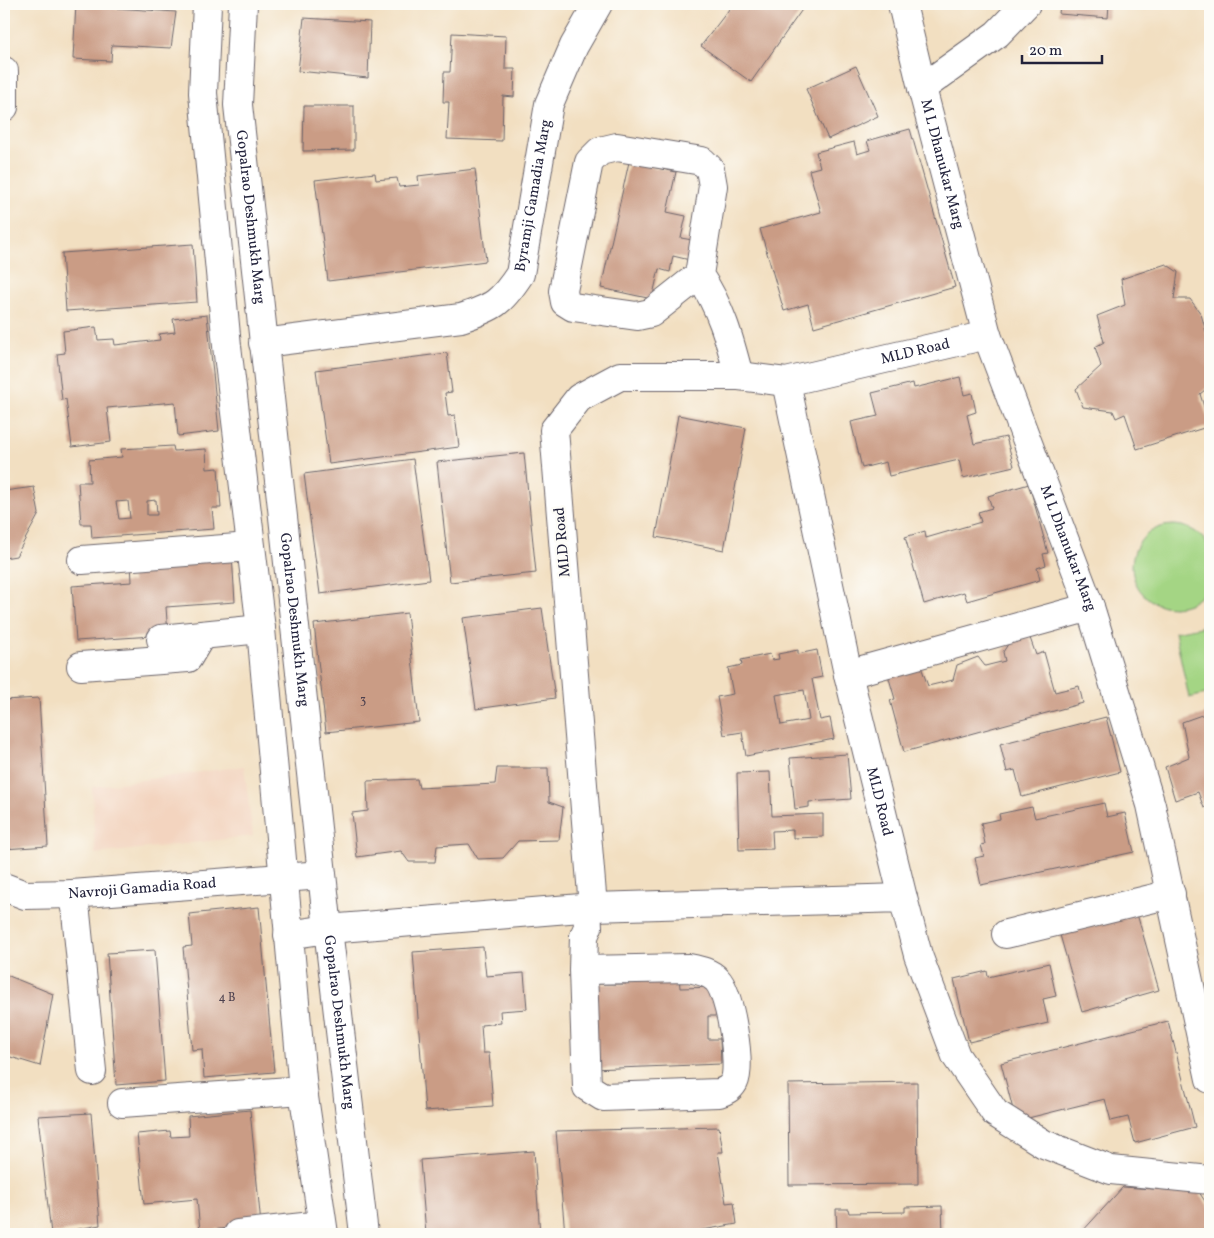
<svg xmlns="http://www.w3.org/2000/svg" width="1214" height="1238" viewBox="0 0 1214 1238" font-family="Vollkorn,serif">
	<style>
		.built { fill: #f3d4bf }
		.green { fill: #a4d584; stroke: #637c60 }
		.building { fill: #ca9c85; fill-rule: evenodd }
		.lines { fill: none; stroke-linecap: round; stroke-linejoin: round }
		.minor-casing { stroke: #6b646a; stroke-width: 30 }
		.major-casing { stroke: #6b646a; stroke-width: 30 }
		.minor { stroke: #fff; stroke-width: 28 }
		.major { stroke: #fff; stroke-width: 28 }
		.labels { text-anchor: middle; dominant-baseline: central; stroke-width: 5; stroke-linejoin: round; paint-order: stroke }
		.number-label { font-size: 12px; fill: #4c404e }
		.street-label { font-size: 15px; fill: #22223b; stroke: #fdfcf7 }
	</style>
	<rect width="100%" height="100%" fill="#fdfcf7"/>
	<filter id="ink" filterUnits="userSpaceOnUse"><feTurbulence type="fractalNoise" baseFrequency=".02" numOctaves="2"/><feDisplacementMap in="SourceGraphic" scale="10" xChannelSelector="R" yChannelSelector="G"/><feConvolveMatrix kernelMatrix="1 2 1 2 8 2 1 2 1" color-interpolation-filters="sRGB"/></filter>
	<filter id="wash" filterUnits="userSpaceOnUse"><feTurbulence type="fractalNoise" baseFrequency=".0096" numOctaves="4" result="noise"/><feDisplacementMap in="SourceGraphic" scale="20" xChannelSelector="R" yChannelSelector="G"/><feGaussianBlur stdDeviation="1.12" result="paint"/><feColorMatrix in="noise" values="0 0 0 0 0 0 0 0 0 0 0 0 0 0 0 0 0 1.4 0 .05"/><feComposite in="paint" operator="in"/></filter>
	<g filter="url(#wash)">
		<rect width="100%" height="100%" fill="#f2dfc1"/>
		<path class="built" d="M 244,766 L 253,836 L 95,854 L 92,787 Z"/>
		<path class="green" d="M1132 566a41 41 0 1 1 82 0a41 41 0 1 1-82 0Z
			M 1210,625 L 1210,693 L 1189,698 L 1175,632 Z"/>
		<g id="blocks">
			<path class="building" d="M 76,4 L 114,4 L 114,8 L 176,12 L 171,48 L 112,45 L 111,61 L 73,59 Z
				M 733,4 L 806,4 L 751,82 L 701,46 Z
				M 1060,4 L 1109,4 L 1108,18 L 1059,14 Z
				M 304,18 L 370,22 L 368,78 L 298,71 Z
				M 452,33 L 506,36 L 505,69 L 515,69 L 514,97 L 503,96 L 502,141 L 447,139 L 449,102 L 443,102 L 444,72 L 450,72 Z
				M 856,66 L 878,116 L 828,139 L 806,89 Z
				M 304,106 L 354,106 L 354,150 L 303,151 Z
				M 910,129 L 955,287 L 814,327 L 808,304 L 784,311 L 760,229 L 821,212 L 809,170 L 820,167 L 816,152 L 854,142 L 857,154 L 870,150 L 867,141 Z
				M 629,162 L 676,172 L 667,212 L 686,216 L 681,238 L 698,241 L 694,261 L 673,256 L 670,272 L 659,269 L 652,299 L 601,288 Z
				M 475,169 L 486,261 L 328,281 L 315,180 L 375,173 L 376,180 L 397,178 L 399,187 L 419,185 L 418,176 Z
				M 193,244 L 197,302 L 66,311 L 62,253 Z
				M 1166,264 L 1178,272 L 1174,299 L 1190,299 L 1201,314 L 1210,346 L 1210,386 L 1200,394 L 1210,426 L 1137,449 L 1125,414 L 1116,418 L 1113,411 L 1083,407 L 1076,389 L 1101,366 L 1095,347 L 1104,342 L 1097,316 L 1125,305 L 1121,279 Z
				M 207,315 L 219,431 L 178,436 L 175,402 L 107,408 L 111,442 L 72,447 L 66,399 L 62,400 L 57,354 L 65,353 L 63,331 L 96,327 L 98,340 L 114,339 L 115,345 L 160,340 L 159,334 L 175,332 L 173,319 Z
				M 447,353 L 452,392 L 445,393 L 448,416 L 455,415 L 459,447 L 329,464 L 316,370 Z
				M 960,377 L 964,395 L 972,393 L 976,412 L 967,415 L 974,444 L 1006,437 L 1014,466 L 963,478 L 959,460 L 889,476 L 886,462 L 862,468 L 851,422 L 878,416 L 872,393 L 913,383 L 914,388 Z
				M 678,415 L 746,428 L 724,550 L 656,537 Z
				M 173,446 L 174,451 L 206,449 L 207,469 L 218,468 L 221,508 L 212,508 L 214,529 L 92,538 L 91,524 L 81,524 L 78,482 L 90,482 L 89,460 L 122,457 L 121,449 ZM 156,500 L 157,515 L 147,515 L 147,501 ZM 128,501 L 130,518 L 119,519 L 116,502 Z
				M 524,453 L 536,573 L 450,582 L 437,462 Z
				M 413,459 L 429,580 L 320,594 L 304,474 Z
				M 1029,484 L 1048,553 L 1043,554 L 1046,565 L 1037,568 L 1040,580 L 967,601 L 964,592 L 924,604 L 905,537 L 925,531 L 926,538 L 981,522 L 978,512 L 992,508 L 988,496 Z
				M 34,487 L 39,514 L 16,556 L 4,558 L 4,491 Z
				M 232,555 L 235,602 L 166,607 L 168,635 L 76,641 L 72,586 L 132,582 L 131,562 Z
				M 542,608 L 555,698 L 476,709 L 463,618 Z
				M 407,613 L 419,722 L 326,732 L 314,624 Z
				M 1012,638 L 1030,638 L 1036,655 L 1044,652 L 1055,692 L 1079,686 L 1083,703 L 904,752 L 890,700 L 895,699 L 888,675 L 920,664 L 928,686 L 953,680 L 957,665 L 978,657 L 985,666 L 1005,661 L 1003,652 Z
				M 798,650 L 798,654 L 817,650 L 822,677 L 812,679 L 820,720 L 830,718 L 834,739 L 746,756 L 742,732 L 724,735 L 717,697 L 733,694 L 728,668 L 742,665 L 741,660 L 770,654 L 772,660 L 779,659 L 778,654 ZM 804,690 L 809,720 L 781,725 L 776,695 Z
				M 39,698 L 48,846 L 4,849 L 4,700 Z
				M 1210,712 L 1210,805 L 1204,808 L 1198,792 L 1175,800 L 1165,767 L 1189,757 L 1182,722 Z
				M 1106,717 L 1120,772 L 1022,797 L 1015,770 L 1007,772 L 1000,744 Z
				M 847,754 L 851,799 L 809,802 L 809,807 L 795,809 L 790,758 Z
				M 497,768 L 548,768 L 549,802 L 563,807 L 559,840 L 518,841 L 503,858 L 478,859 L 469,844 L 437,846 L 435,862 L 409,862 L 401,851 L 357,857 L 352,813 L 368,811 L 367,781 L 417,779 L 419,788 L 495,784 Z
				M 770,772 L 772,816 L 823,814 L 823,837 L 793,838 L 793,830 L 772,831 L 773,849 L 739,850 L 737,773 Z
				M 1104,803 L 1107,817 L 1125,813 L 1134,852 L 981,885 L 975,858 L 984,856 L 981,845 L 985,844 L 981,823 L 1000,819 L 999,814 L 1032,807 L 1035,818 Z
				M 259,907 L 274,1072 L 204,1078 L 202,1049 L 192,1050 L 183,947 L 192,946 L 189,914 Z
				M 1137,914 L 1159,990 L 1082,1012 L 1060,935 Z
				M 483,947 L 486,976 L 524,973 L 527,1009 L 500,1011 L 501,1023 L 481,1025 L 483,1053 L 489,1053 L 493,1106 L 425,1111 L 413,952 Z
				M 155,950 L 165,1081 L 116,1085 L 107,953 Z
				M 1049,963 L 1056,996 L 1043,999 L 1048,1023 L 969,1042 L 954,979 L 987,971 L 988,977 Z
				M 4,974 L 53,994 L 40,1066 L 4,1055 Z
				M 679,975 L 680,988 L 719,987 L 720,1016 L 708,1016 L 708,1039 L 720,1039 L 721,1064 L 592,1069 L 589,984 L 626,984 L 625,976 Z
				M 1168,1021 L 1195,1127 L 1135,1143 L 1128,1117 L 1111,1121 L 1105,1099 L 1016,1121 L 1001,1063 Z
				M 917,1082 L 918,1184 L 789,1185 L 788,1084 Z
				M 250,1110 L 261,1225 L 200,1231 L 197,1199 L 144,1204 L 137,1134 L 170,1131 L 171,1137 L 189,1136 L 188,1116 Z
				M 91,1113 L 100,1225 L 51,1234 L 38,1116 Z
				M 719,1127 L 723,1152 L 718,1152 L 726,1203 L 734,1202 L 737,1224 L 679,1234 L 565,1234 L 556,1131 Z
				M 534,1151 L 540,1234 L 426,1234 L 420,1160 Z
				M 1123,1187 L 1199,1192 L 1210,1209 L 1210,1234 L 1080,1234 Z
				M 942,1206 L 943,1234 L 837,1234 L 836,1209 L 848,1209 L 849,1213 L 905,1212 L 905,1207 Z"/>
		</g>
	</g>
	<g filter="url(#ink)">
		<use href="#blocks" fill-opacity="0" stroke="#6b646a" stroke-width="1"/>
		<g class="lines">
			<g class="minor-casing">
				<g id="minor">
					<path id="s1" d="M 902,4 L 922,88 L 987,335 L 1090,607 L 1151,805 L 1210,1079"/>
					<path d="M 4,71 L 4,107"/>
					<path d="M 922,88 L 997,34 L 1026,4"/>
					<path d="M 699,275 L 651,313 L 637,316 L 573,307 L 565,302 L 563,291 L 589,162 L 600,151 L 617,147 L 702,161 L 710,169 L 713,186 L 699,275 C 721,308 729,337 739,376"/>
					<path id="s2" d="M 263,343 L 461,318 C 494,307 501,303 520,274 L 549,104 L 574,46 L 598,4"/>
					<path id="s3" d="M 786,382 L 848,674 L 903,898"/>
					<path d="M 82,560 L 250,547"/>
					<path d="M 161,639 L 261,629"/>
					<path d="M 81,666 L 188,658 L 201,636"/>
					<path d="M 848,674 L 1090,607"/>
					<path id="s4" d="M 4,887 L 25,895 L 72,894 L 322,875"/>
					<path d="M 72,894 L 76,913 L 92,1071"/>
					<path id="s5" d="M 593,907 L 554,430 L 579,398 L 620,376 L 739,376 L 786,382 L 987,335"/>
					<path d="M 1006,934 L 1171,894"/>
					<path d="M 288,935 L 328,929 L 593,907 L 903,898 L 918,955 L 956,1056 L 995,1113 L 1044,1144 L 1111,1170 L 1210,1180"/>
					<path d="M 583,970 L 689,968 C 699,970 710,972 717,980 C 730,993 742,1066 734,1082 C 730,1089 725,1091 719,1093 L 603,1097 L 587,1087 L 583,970 L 584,936 L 588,927 L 587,907"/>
					<path d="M 122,1103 L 303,1090"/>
					<path d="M 238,1234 L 322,1225"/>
				</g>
			</g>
			<g class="major-casing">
				<g id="major">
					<path d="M 207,4 L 203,93 L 227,346 L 261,629 L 303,1090 L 324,1234"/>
					<path id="s6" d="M 243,4 L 238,105 L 328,929 L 364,1234"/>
				</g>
			</g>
			<use href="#minor" class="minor"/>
			<use href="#major" class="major"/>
		</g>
	</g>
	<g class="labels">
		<g class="number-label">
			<text x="363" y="701">3</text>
			<text x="227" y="998">4 B</text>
		</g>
		<g class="street-label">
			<text stroke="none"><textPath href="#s1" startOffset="165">M L Dhanukar Marg</textPath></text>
			<text stroke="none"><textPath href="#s2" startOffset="355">Byramji Gamadia Marg</textPath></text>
			<text stroke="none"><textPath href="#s6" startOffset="214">Gopalrao Deshmukh Marg</textPath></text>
			<text stroke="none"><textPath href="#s5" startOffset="865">MLD Road</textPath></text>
			<text transform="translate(563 542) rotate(-95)">MLD Road</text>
			<text stroke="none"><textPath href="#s1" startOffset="570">M L Dhanukar Marg</textPath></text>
			<text stroke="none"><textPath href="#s6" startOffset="619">Gopalrao Deshmukh Marg</textPath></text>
			<text stroke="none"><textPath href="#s3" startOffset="430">MLD Road</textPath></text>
			<text stroke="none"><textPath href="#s4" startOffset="140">Navroji Gamadia Road</textPath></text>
			<text stroke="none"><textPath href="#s6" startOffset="1024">Gopalrao Deshmukh Marg</textPath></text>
		</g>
	</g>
	<rect width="1214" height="1238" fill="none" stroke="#fdfcf7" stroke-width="20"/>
	<path d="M1022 55v8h80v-8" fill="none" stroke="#22223b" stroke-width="2.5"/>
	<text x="1029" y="55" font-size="15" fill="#22223b" stroke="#fdfcf7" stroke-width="4" paint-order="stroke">20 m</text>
</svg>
